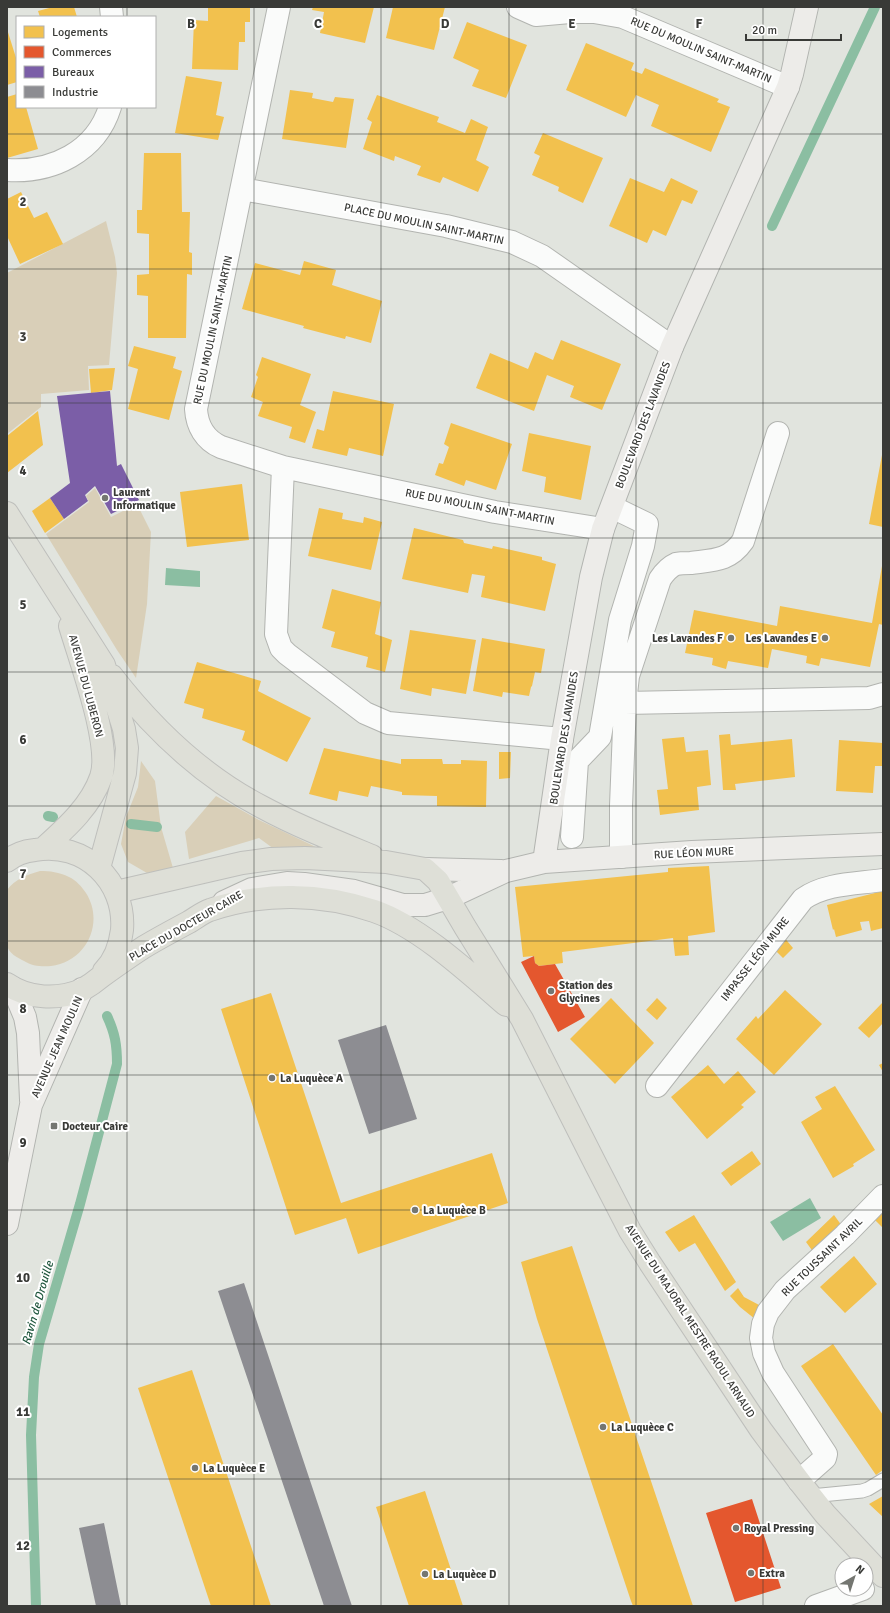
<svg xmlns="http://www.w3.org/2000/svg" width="890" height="1613" viewBox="0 0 890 1613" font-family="Signika,sans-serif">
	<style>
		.green { fill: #d9cfb8 }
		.water { fill: #8bbea2 }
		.homes { fill: #f2c14e }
		.shops { fill: #e4572e }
		.offices { fill: #7b5ea7 }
		.industry { fill: #8d8d92 }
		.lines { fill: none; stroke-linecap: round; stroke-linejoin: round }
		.stream { stroke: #8bbea2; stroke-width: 10 }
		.lane-casing { stroke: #b2b4b0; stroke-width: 15 }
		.street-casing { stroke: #b2b4b0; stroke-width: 24 }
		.secondary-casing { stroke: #b2b4b0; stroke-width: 24 }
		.primary-casing { stroke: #bebfbc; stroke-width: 24 }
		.lane { stroke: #fafbfa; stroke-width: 13 }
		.street { stroke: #fafbfa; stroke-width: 22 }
		.secondary { stroke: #edece9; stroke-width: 22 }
		.primary { stroke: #dedfd7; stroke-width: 22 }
		.grid { fill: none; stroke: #393a37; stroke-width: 1; stroke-opacity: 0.55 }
		.poi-dot { fill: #747671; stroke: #fff; stroke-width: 1.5 }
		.labels { text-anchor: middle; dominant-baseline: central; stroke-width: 4; stroke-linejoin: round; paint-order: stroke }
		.street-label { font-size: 11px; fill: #393a37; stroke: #fff }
		.poi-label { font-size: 11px; font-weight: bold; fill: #393a37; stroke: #fff; text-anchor: start }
		.water-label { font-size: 12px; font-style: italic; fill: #20573e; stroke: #fff }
		.grid-label { font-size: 13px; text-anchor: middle; font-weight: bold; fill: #393a37; stroke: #fff; stroke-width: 4; stroke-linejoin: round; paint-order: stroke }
	</style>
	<rect width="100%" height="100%" fill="#e1e4de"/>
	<path class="green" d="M 106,221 L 115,257 L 117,273 L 109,365 L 88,366 L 89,390 L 41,394 L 41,407 L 7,434 L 7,273 Z
		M 95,488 L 111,517 L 137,504 L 151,532 L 147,604 L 136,678 L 117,650 L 46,534 L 89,502 L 86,496 Z
		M 141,761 L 155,781 L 161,827 L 173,868 L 147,873 L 128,862 L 121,844 L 126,817 L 138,787 Z
		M 216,796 L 259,820 L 318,848 L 274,849 L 259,838 L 189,859 L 185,832 Z
		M 40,871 C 50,871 59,872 69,877 C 76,880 82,887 86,893 C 105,923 86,962 51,966 C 42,967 32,966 24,961 C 18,958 8,953 7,945 C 6,941 7,935 7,930 C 7,917 7,904 7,890 C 15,879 27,875 40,871 Z"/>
	<path class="water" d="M 166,568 L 200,571 L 200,587 L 165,585 Z
		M 810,1198 L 821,1218 L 783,1241 L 770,1222 Z"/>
	<path class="homes" d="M 53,7 L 74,7 L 77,17 L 40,17 L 38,11 Z
		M 208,7 L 250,7 L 250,22 L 245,22 L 245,42 L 239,42 L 238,70 L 192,69 L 194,20 L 208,21 Z
		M 313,7 L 374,7 L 365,43 L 320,33 L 324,12 L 312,10 Z
		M 393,7 L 445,7 L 434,50 L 386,38 Z
		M 467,22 L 527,45 L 506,98 L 472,86 L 479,70 L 453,58 Z
		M 7,29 L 17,61 L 17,82 L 7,85 Z
		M 586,43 L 634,63 L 631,70 L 642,74 L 645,68 L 719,99 L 717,102 L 730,107 L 711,152 L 651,126 L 659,105 L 636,95 L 626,117 L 566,90 Z
		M 186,76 L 222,82 L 216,115 L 224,117 L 218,140 L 175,133 Z
		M 290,90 L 313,93 L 312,98 L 333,102 L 335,97 L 354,99 L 346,148 L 282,139 Z
		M 17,94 L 17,107 L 26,107 L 38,149 L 7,158 L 7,97 Z
		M 377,95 L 439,117 L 437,122 L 465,133 L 471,119 L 488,127 L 476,160 L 489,167 L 478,192 L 443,177 L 440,183 L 417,175 L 421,166 L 395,156 L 394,161 L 363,149 L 372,122 L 367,119 Z
		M 543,133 L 603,158 L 583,203 L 558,191 L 559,187 L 532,175 L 540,156 L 534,153 Z
		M 144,153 L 181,153 L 182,212 L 190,212 L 189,252 L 192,253 L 192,275 L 187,274 L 186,338 L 148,338 L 148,296 L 137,295 L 137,275 L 149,274 L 149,234 L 137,233 L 137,210 L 142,210 Z
		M 630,178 L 664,192 L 671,178 L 698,191 L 692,204 L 682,200 L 666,236 L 653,230 L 647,243 L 609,226 Z
		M 21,192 L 34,218 L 47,212 L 63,244 L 20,264 L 7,236 L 7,199 Z
		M 304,261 L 336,270 L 332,285 L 382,301 L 371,343 L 346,336 L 345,339 L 303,328 L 304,326 L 242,309 L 255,263 L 300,275 Z
		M 561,340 L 621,364 L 602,410 L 570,397 L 574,386 L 547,375 L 534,411 L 476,388 L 490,353 L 528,369 L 535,352 L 553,360 Z
		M 134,346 L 176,357 L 173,368 L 182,371 L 169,420 L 128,409 L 138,369 L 128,366 Z
		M 262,357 L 311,374 L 300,405 L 316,412 L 305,443 L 289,438 L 292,427 L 258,416 L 263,402 L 251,397 L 258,377 L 256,375 Z
		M 115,368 L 112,390 L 91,393 L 89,369 Z
		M 333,391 L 394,404 L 383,456 L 349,448 L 347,456 L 312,448 L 317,429 L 324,431 Z
		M 38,411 L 43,445 L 7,473 L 7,436 Z
		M 451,423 L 512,444 L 496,490 L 466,480 L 464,486 L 435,475 L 439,463 L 443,464 L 449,447 L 444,444 Z
		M 529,433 L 591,446 L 581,500 L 544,492 L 546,477 L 522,471 Z
		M 882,455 L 883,456 L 883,527 L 869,524 Z
		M 242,484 L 249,540 L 187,547 L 180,492 Z
		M 50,498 L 64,519 L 45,533 L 32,511 Z
		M 319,508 L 343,513 L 342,519 L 363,523 L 364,517 L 382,522 L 371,570 L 308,556 Z
		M 414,528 L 463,540 L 464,543 L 492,549 L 493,546 L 542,557 L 542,560 L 556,564 L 545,611 L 481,597 L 485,576 L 472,574 L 468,593 L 402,579 Z
		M 882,566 L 883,625 L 879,624 L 870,667 L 821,658 L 819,666 L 806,663 L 807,656 L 772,649 L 768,668 L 728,661 L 726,669 L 712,665 L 713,658 L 685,653 L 694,610 L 777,626 L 780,606 L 872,623 Z
		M 332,589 L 381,602 L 375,634 L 392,640 L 385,672 L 366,667 L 368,657 L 331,647 L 335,632 L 322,628 Z
		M 410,630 L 476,640 L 466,694 L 432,688 L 431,696 L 400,689 Z
		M 482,638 L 545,649 L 541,673 L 535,672 L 532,686 L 531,687 L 529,696 L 503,692 L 502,697 L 473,691 Z
		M 197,662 L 261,681 L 258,691 L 311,718 L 287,762 L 242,740 L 245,731 L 202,718 L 204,709 L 184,703 Z
		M 730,734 L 731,745 L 792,739 L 795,777 L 735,784 L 736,790 L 723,790 L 719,735 Z
		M 684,737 L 686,752 L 708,750 L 711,785 L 697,787 L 699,810 L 660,815 L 657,790 L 668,789 L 662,739 Z
		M 839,740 L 883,743 L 883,766 L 875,766 L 873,793 L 836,791 Z
		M 324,748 L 401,764 L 401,759 L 442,759 L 443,764 L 461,764 L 461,760 L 487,761 L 486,807 L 437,806 L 437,796 L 402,795 L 402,792 L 371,786 L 368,797 L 339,791 L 337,801 L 309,794 Z
		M 499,752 L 511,752 L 510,778 L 499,779 Z
		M 709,866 L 715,932 L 688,936 L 689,955 L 675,956 L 673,938 L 562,952 L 563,963 L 539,966 L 535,963 L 534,956 L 523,957 L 515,887 L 668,872 L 668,868 Z
		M 883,891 L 883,928 L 871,931 L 869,921 L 860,922 L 862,930 L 836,937 L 834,929 L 833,930 L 827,905 Z
		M 783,936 L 793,948 L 783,958 L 772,947 Z
		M 785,990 L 822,1024 L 774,1075 L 736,1039 L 756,1016 L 758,1019 Z
		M 271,993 L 341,1203 L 492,1153 L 508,1203 L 358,1254 L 346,1218 L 295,1235 L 221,1009 Z
		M 611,998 L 654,1043 L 615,1084 L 570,1039 Z
		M 657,998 L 667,1008 L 657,1020 L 646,1010 Z
		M 883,1002 L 883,1023 L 869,1038 L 858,1028 Z
		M 883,1063 L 883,1072 L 879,1065 Z
		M 708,1065 L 724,1084 L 738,1071 L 756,1092 L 741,1105 L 744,1107 L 707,1139 L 671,1097 Z
		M 835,1086 L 875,1150 L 853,1164 L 854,1166 L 833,1178 L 801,1122 L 822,1109 L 815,1097 Z
		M 752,1151 L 761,1164 L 731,1186 L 721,1173 Z
		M 883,1209 L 883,1228 L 873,1218 Z
		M 694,1215 L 736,1282 L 725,1291 L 695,1243 L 679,1252 L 665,1232 Z
		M 834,1215 L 842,1226 L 814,1253 L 806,1242 Z
		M 572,1246 L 693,1606 L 633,1606 L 631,1601 L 537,1319 L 521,1262 Z
		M 854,1256 L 877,1284 L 845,1313 L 820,1287 Z
		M 738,1288 L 744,1297 L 761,1306 L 755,1319 L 740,1307 L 730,1296 Z
		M 833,1344 L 883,1415 L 883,1470 L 876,1475 L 801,1366 Z
		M 192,1370 L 271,1606 L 211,1606 L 178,1507 L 138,1388 Z
		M 425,1491 L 463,1606 L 409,1606 L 376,1507 Z
		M 883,1496 L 883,1517 L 869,1504 Z"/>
	<path class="shops" d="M 534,956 L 535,963 L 539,966 L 555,964 L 585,1017 L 558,1032 L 521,962 Z
		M 752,1499 L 781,1588 L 735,1602 L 706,1513 Z"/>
	<path class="offices" d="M 110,391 L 117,466 L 121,464 L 139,500 L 111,514 L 95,486 L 85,495 L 88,501 L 64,519 L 50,498 L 70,483 L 57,396 Z"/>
	<path class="industry" d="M 386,1025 L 417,1119 L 369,1134 L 338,1040 Z
		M 244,1283 L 352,1606 L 324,1606 L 218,1291 Z
		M 104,1523 L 121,1606 L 96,1606 L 79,1528 Z"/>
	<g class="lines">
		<path class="stream" d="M 772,226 L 875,7
			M 48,816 L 53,817
			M 131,824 L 157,827
			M 36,1606 L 31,1435 L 34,1377 L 39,1344 L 80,1204 L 117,1064 C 117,1045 115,1033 107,1016"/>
		<g class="lane-casing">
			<path id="lane" d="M 811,1496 L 862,1491 L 868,1489 L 883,1480"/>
		</g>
		<g class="street-casing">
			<path id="street" d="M 111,7 L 112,17
				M 279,7 L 196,409 C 197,426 205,440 221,447 L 283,467 L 495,512 L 603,529
				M 518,7 L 536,15 L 570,12 L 594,12 L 623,17 L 788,87
				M 7,170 C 52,173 96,152 110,107
				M 242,189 L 446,226 L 512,242 L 542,256 L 672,347
				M 283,467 L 276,634 L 281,648 L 287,654 L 365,713 L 388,723 L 562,739
				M 625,703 L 869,698 L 883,694
				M 572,837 L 577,761 L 600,737 L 620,620 L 643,546 L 647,524 L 612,507
				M 621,857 L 621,806 L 625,703 L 628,676 L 660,579 C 664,573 669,567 676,564 C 680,563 687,563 691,563 C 714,560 729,561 743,541 L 778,433
				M 657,1086 L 803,899 C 826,883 856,884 883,880
				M 799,1481 L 825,1458 L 826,1454 L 773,1373 L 764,1353 L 761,1338 L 763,1324 L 768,1312 L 785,1290 L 845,1235 L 883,1196
				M 816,1606 L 863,1589"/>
		</g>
		<g class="secondary-casing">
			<path id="secondary" d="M 544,862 L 562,739 L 591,577 L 603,529 L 672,347 L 788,87 L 792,74 L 807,7
				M 425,869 L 501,871
				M 224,902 L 252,889 L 287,883 L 304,884 L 354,891 L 403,905 L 425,905 L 448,898 L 506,871 L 544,862 L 692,852 L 883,844
				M 13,988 L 25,1017 L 28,1033 L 31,1100
				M 7,1224 L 31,1105 L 82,989"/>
		</g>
		<g class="primary-casing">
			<path id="primary" d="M 7,513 L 104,665 L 124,729 L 127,748 L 125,773 L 99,868
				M 112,676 C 153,729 202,776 262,807 C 297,826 335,841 372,856
				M 44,848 C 66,828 91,806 101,777 C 112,746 80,660 70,626
				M 7,861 C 14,855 25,851 35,850 C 84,841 126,881 122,930 C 120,945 115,960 104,971
				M 116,892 L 242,863 L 271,859 L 305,858 L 386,862 L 425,869 L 438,881 L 465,927 L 522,1019 L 596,1165 L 630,1231 L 650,1263 L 761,1430 L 799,1481 L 825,1514 L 883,1576
				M 7,984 C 28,999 58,1000 82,990 C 89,986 96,981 102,976 C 116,966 130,956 144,947 C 159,938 174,930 189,922 C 196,918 203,912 210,910 C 263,892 321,893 374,911 C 420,927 469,973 506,1005"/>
		</g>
		<use href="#lane" class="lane"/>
		<use href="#street" class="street"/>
		<use href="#secondary" class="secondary"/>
		<use href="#primary" class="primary"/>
	</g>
	<path class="grid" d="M 127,7 L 127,17M 254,7 L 254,1606M 381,7 L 381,1606M 509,7 L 509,1606M 636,7 L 636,1606M 763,7 L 763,1606M 127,107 L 127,1606M 7,134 L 883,134M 7,269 L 883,269M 7,403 L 883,403M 7,538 L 883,538M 7,672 L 883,672M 7,806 L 883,806M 7,941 L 883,941M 7,1075 L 883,1075M 7,1210 L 883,1210M 7,1344 L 883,1344M 7,1479 L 883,1479"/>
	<g class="poi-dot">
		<circle cx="105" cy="498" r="4"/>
		<circle cx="731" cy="638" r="4"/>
		<circle cx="825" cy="638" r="4"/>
		<circle cx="551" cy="991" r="4"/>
		<circle cx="272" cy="1078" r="4"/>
		<rect x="50" y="1122" width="8" height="8" rx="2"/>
		<circle cx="415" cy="1210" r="4"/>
		<circle cx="603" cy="1427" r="4"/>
		<circle cx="195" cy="1468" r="4"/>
		<circle cx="736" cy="1528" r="4"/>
		<circle cx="751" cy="1573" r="4"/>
		<circle cx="425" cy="1574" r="4"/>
	</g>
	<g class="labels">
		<g class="street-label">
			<text transform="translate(701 50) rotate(23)">RUE DU MOULIN SAINT-MARTIN</text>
			<text transform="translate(424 224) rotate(12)">PLACE DU MOULIN SAINT-MARTIN</text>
			<text transform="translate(213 330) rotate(-78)">RUE DU MOULIN SAINT-MARTIN</text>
			<text transform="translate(643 425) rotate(-69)">BOULEVARD DES LAVANDES</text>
			<text transform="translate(480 507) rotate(11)">RUE DU MOULIN SAINT-MARTIN</text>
			<text transform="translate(86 686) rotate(75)">AVENUE DU LUBERON</text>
			<text transform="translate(564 738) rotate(-81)">BOULEVARD DES LAVANDES</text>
			<text transform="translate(694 853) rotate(-3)">RUE LÉON MURE</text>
			<text transform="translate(186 926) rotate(-30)">PLACE DU DOCTEUR CAIRE</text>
			<text transform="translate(755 959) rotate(-52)">IMPASSE LÉON MURE</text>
			<text transform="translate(57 1047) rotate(-66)">AVENUE JEAN MOULIN</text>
			<text transform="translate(822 1257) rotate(-44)">RUE TOUSSAINT AVRIL</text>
			<text transform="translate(690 1321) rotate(57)">AVENUE DU MAJORAL MESTRE RAOUL ARNAUD</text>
		</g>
		<g class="poi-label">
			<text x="113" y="492">Laurent<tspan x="113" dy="13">Informatique</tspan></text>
			<text x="723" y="638" text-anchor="end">Les Lavandes F</text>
			<text x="817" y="638" text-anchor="end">Les Lavandes E</text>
			<text x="559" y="985">Station des<tspan x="559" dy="13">Glycines</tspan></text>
			<text x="280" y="1078">La Luquèce A</text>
			<text x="62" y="1126">Docteur Caire</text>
			<text x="423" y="1210">La Luquèce B</text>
			<text x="611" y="1427">La Luquèce C</text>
			<text x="203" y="1468">La Luquèce E</text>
			<text x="744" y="1528">Royal Pressing</text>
			<text x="759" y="1573">Extra</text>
			<text x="433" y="1574">La Luquèce D</text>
		</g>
		<g class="water-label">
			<text transform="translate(38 1303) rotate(-74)">Ravin de Drouille</text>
		</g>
	</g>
	<g class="grid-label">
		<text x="191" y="28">B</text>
		<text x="318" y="28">C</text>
		<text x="445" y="28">D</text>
		<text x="572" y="28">E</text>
		<text x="699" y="28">F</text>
		<text x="23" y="206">2</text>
		<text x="23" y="341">3</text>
		<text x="23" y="475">4</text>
		<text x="23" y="609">5</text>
		<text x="23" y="744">6</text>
		<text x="23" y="878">7</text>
		<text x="23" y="1013">8</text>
		<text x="23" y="1147">9</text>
		<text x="23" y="1282">10</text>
		<text x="23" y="1416">11</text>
		<text x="23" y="1550">12</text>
	</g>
	<rect width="890" height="1613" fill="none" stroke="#393a37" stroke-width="16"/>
	<rect x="16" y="16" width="140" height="92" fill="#ffffff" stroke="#b0b0af"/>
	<rect x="24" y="26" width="20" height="12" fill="#f2c14e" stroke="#b0b0af"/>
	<text x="52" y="36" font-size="12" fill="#393a37">Logements</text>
	<rect x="24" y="46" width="20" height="12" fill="#e4572e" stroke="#b0b0af"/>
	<text x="52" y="56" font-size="12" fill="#393a37">Commerces</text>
	<rect x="24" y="66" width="20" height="12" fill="#7b5ea7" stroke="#b0b0af"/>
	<text x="52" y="76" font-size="12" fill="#393a37">Bureaux</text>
	<rect x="24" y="86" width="20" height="12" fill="#8d8d92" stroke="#b0b0af"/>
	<text x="52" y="96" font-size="12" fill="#393a37">Industrie</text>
	<g transform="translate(854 1577) rotate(39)"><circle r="19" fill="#ffffff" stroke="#b0b0af"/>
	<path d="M0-3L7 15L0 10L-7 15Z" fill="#747671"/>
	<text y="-6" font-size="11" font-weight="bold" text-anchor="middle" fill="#393a37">N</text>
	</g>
	<path d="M746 34v6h95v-6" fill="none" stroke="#393a37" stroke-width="2"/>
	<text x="752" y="34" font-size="12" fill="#393a37" stroke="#ffffff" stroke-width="3" paint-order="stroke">20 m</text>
</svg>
